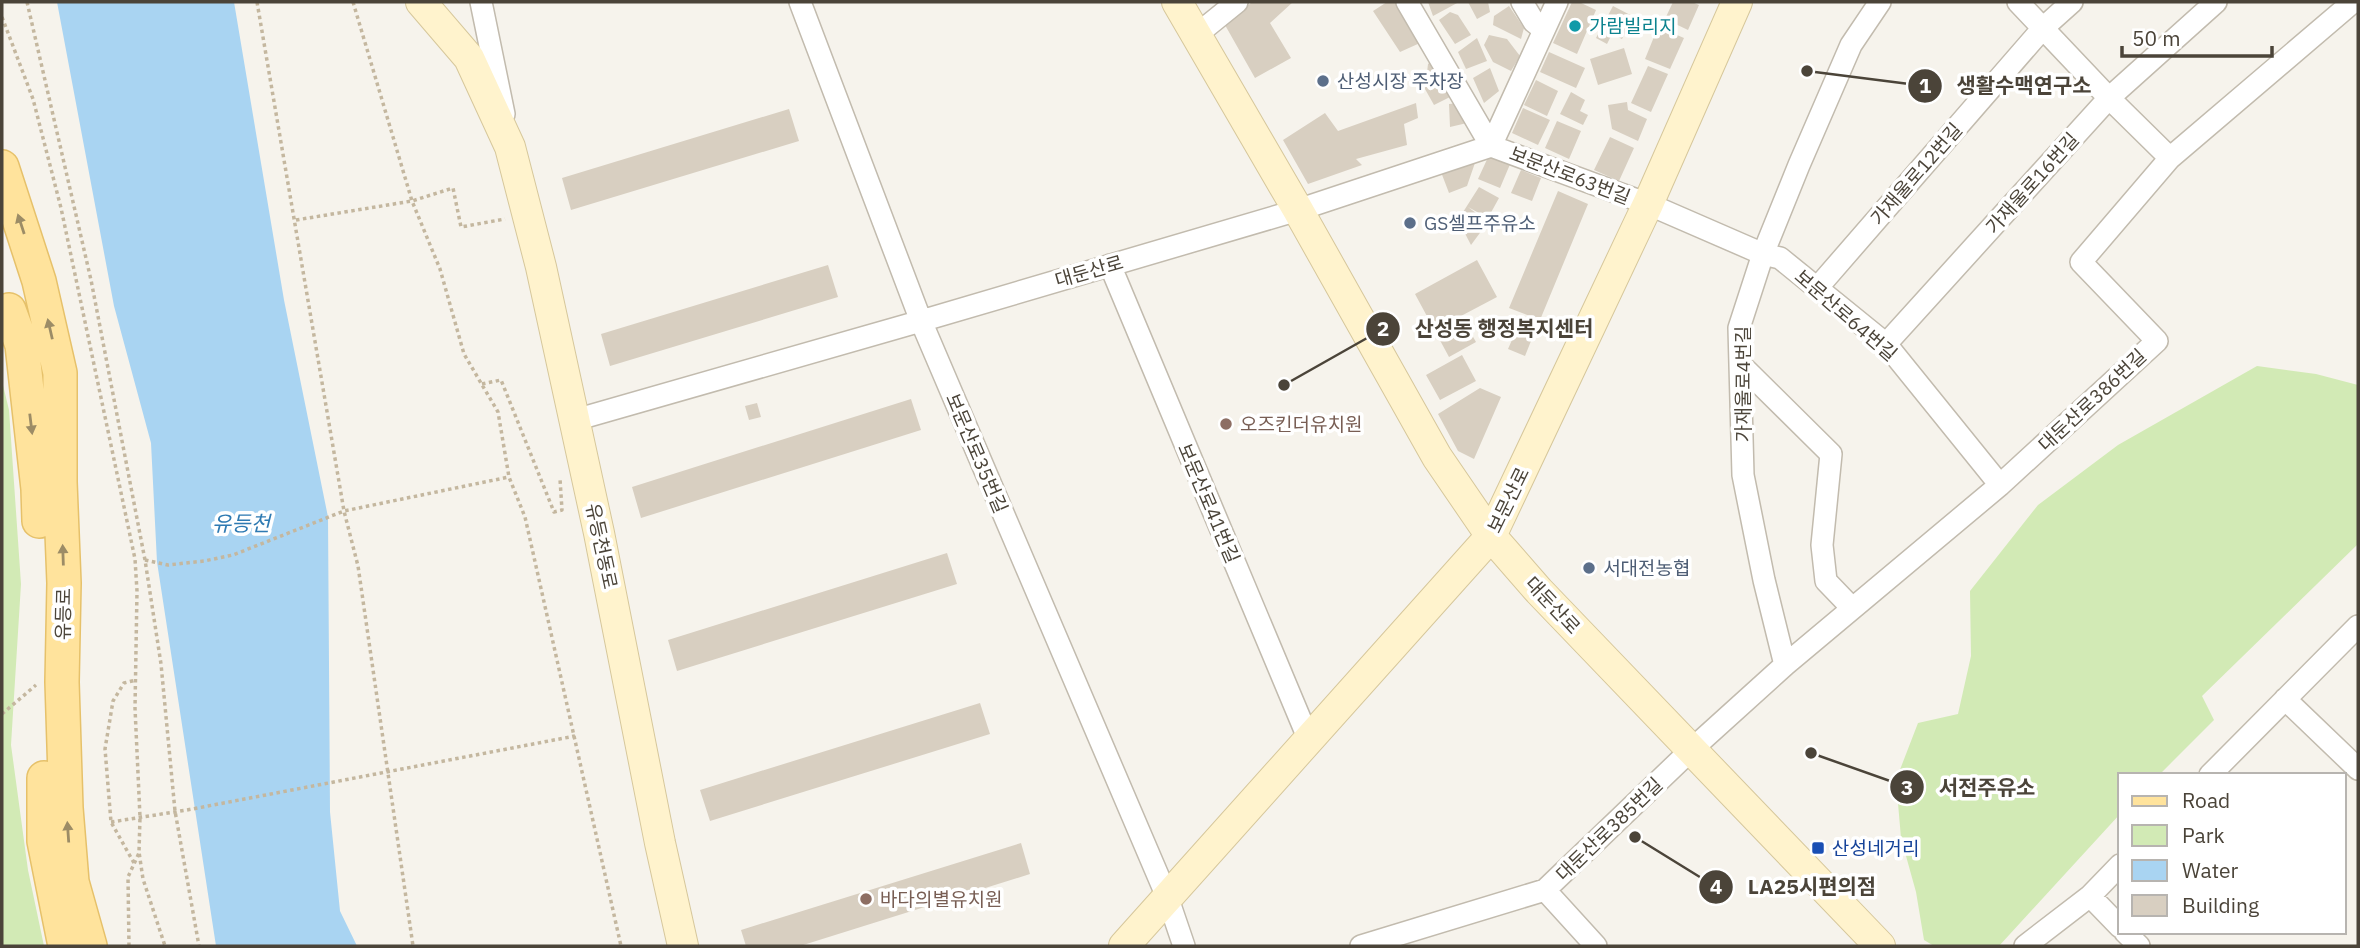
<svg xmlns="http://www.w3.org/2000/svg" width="2360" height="948" viewBox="0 0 2360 948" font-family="'IBM Plex Sans','Noto Sans KR',sans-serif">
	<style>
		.green { fill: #d2eab5 }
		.water { fill: #a9d4f2 }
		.building { fill: #d8cfc1 }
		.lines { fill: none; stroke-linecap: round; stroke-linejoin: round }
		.street-casing { stroke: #c2bbae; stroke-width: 24 }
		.secondary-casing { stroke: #d6c79b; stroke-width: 32 }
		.primary-casing { stroke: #e6c16a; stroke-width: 36 }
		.path { stroke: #c4b79f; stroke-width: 3.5; stroke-dasharray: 3.5 3.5; stroke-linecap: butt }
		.street { stroke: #fff; stroke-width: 21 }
		.secondary { stroke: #fff3cd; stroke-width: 30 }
		.primary { stroke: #ffe39c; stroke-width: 33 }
		.oneway { fill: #9c8c66 }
		.culture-dot { fill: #0f9aa8; stroke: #fff; stroke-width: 2.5 }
		.service-dot { fill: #5c6f8a; stroke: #fff; stroke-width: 2.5 }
		.education-dot { fill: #8d6e63; stroke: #fff; stroke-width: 2.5 }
		.transit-dot { fill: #1a4fb4; stroke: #fff; stroke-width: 2.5 }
		.labels { text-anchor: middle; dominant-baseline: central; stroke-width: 7; stroke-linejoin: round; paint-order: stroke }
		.culture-label { font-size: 19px; fill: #0d838f; stroke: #fff; text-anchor: start }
		.service-label { font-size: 19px; fill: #4e5e75; stroke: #fff; text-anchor: start }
		.street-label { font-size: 19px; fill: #4b4439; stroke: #fff }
		.education-label { font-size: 19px; fill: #785e54; stroke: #fff; text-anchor: start }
		.transit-label { font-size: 19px; fill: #164399; stroke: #fff; text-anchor: start }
		.water-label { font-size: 21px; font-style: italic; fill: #2e7ab2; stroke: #fff }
		.leader { fill: none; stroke: #4b4439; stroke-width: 2.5 }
		.callout-dot { fill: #4b4439; stroke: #fff; stroke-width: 2.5 }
		.mark-label { font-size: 21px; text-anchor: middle; font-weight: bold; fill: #fff }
		.callout-label { font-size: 21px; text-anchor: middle; font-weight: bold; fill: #4b4439; stroke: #fff; stroke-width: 7; stroke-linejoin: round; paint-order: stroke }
	</style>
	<rect width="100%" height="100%" fill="#f6f3ec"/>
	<path class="green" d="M 2257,366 L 2316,374 L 2358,385 L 2358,544 L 2202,696 L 2214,720 L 2159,775 L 2120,775 L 2120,814 L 1999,946 L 1934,946 L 1924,940 L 1916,892 L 1901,838 L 1896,780 L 1918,723 L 1958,714 L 1971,656 L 1970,591 L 2038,505 L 2118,445 Z
		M 2,381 L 9,410 L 21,584 L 11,745 L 28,870 L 44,946 L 2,946 Z"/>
	<path class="water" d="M 57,2 L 234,2 L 284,300 L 328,517 L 330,812 L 340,911 L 357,946 L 216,946 L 157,562 L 151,443 L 114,306 Z"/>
	<path class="building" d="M 1252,2 L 1293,2 L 1270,23 L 1291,58 L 1255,78 L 1225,25 Z
		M 1387,2 L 1398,2 L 1420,43 L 1400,52 L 1373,11 Z
		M 1428,2 L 1459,2 L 1433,16 Z
		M 1468,2 L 1488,2 L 1490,12 L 1477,19 Z
		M 1572,2 L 1579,2 L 1596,10 L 1577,54 L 1553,43 Z
		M 1673,2 L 1692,2 L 1699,5 L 1688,30 L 1665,19 Z
		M 1509,6 L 1524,28 L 1521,39 L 1493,25 L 1494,16 Z
		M 1613,6 L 1640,20 L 1634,32 L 1627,29 L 1622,39 L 1612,34 L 1607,44 L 1596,38 Z
		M 1450,12 L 1458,15 L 1471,35 L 1455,44 L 1439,20 Z
		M 1658,27 L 1684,38 L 1670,69 L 1645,59 Z
		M 1489,35 L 1507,39 L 1520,56 L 1511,71 L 1493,62 L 1484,45 Z
		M 1477,38 L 1487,61 L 1466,69 L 1458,52 Z
		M 1624,48 L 1632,74 L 1598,85 L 1590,59 Z
		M 1549,52 L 1585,68 L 1576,88 L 1540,72 Z
		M 1439,56 L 1460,92 L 1434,105 L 1425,89 L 1428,64 Z
		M 1648,66 L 1668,74 L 1651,112 L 1631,103 Z
		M 1490,68 L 1499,91 L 1484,103 L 1473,78 Z
		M 1536,80 L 1558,91 L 1547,116 L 1524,105 Z
		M 1571,92 L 1585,100 L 1580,111 L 1588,115 L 1583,125 L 1560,114 Z
		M 1627,102 L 1628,110 L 1647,119 L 1638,141 L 1612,129 L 1608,105 Z
		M 1416,103 L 1418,118 L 1404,124 L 1407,145 L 1356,159 L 1362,165 L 1308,184 L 1283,140 L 1325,113 L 1338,131 Z
		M 1460,103 L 1467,123 L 1450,127 L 1449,104 Z
		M 1523,108 L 1550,120 L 1538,145 L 1512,133 Z
		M 789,109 L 799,141 L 571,210 L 562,178 Z
		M 1557,121 L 1581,131 L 1569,159 L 1545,148 Z
		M 1610,137 L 1634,148 L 1619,181 L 1594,170 Z
		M 1490,153 L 1511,162 L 1500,188 L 1478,179 Z
		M 1477,157 L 1467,186 L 1449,193 L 1441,172 Z
		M 1521,170 L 1541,178 L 1532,201 L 1511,193 Z
		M 1479,187 L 1499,198 L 1488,218 L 1468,207 L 1488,222 L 1471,245 L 1458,220 Z
		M 1558,191 L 1588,204 L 1540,320 L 1509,308 Z
		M 1477,260 L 1497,297 L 1461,316 L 1476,342 L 1449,357 L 1415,294 Z
		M 828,265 L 838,297 L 610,366 L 601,334 Z
		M 1519,324 L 1535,331 L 1525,356 L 1508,349 Z
		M 1462,355 L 1476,381 L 1440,400 L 1426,375 Z
		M 1480,388 L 1501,397 L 1474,459 L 1458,451 L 1438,414 Z
		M 911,399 L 921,430 L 641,518 L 632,487 Z
		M 757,403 L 761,417 L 749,420 L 745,406 Z
		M 947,553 L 957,584 L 677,671 L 668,640 Z
		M 980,703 L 990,734 L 710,821 L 700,790 Z
		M 1021,843 L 1030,874 L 800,946 L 746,946 L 741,930 Z"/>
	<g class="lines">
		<g class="street-casing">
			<path id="street" d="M 481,2 L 504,114
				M 800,2 L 921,321 L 1168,899 L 1184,946
				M 1407,2 L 1491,146 L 1648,204 L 1763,254 L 1780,258 L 1886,344 L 2000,485
				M 1522,2 L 1534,22 L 1544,30
				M 2018,2 L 2109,98 L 2170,158
				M 1195,36 L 1237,2
				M 1110,265 L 1309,740
				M 1818,287 L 2043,28 L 2072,2
				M 1886,344 L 2109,98 L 2216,2
				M 1741,365 L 1831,454 L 1822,545 L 1826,581 L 1852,608
				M 575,420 L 921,321 L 1298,210 L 1491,146 L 1557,2
				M 1785,665 L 1764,580 L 1743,475 L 1739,328 L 1763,254 L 1799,165 L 1851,45 L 1880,2
				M 2285,699 L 2358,769
				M 2210,775 L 2358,626
				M 1545,890 L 1596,946
				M 2090,896 L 2120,927
				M 2125,932 L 2139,946
				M 1361,946 L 1545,890 L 1691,750 L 1785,665 L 2000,485 L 2157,341 L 2081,262 L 2170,158 L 2353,2
				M 2025,946 L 2090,896 L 2120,865"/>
		</g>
		<g class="secondary-casing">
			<path id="secondary" d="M 421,2 L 469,58 L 510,147 L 541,267 L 599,533 L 660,843 L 683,946
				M 1177,2 L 1298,210 L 1437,457 L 1491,536 L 1539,591 L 1880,946
				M 1124,946 L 1491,536 L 1648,204 L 1737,2"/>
		</g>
		<g class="primary-casing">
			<path id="primary" d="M 2,167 L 39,281 L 60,373 L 60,482 L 64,583 L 62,682 L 66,808 L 72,882 L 90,946
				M 9,310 L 22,345 L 38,489 L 39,521
				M 44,778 L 44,841 L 65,946"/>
		</g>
		<path class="path" d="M 27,2 L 91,280 L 145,560 L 161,664 L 175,811 L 199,946
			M 257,2 L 344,511 L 358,566 L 413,946
			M 353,2 L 412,201 L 440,269 L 464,354 L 498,412 L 509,477 L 525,517 L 621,946
			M 2,17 L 33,99 L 61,208 L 135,559 L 137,591 L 135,708 L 140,817 L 139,852 L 143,879 L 165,946
			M 296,220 L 412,201 L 453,188 L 461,227 L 505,219
			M 482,384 L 501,380 L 554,512 L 562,510 L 560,479
			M 145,560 L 168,565 L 204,561 L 233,555 L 344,511 L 509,477
			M 2,714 L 36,685
			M 111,822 L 187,810 L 575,736
			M 134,863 L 111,822 L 105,749 L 113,701 L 124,683 L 136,680
			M 129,946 L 128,877 L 139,853"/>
		<use href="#street" class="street"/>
		<use href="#secondary" class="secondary"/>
		<use href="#primary" class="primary"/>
	</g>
	<defs><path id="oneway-solid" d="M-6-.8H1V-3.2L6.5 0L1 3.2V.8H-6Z" transform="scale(1.75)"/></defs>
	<g class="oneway">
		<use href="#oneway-solid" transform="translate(21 224) rotate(-108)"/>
		<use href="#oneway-solid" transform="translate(50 329) rotate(-103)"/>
		<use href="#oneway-solid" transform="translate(31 424) rotate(83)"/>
		<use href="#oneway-solid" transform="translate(63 555) rotate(-92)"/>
		<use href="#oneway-solid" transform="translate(68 832) rotate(-94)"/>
	</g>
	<circle class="culture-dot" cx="1575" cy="26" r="7"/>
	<g class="service-dot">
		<circle cx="1323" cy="81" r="7"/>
		<circle cx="1410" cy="223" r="7"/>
		<circle cx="1589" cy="568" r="7"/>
	</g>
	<g class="education-dot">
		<circle cx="1226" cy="424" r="7"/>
		<circle cx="866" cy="899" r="7"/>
	</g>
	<rect class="transit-dot" x="1811" y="841" width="14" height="14" rx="3.5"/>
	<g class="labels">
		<g class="culture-label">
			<text x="1589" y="26">가람빌리지</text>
		</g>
		<g class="service-label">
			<text x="1337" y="81">산성시장 주차장</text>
			<text x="1424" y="223">GS셀프주유소</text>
			<text x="1603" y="568">서대전농협</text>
		</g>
		<g class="street-label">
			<text transform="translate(1916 174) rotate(-49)">가재울로12번길</text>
			<text transform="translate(1570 175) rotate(21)">보문산로63번길</text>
			<text transform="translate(2032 183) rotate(-48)">가재울로16번길</text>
			<text transform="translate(1089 271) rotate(-16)">대둔산로</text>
			<text transform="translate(1846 315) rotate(41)">보문산로64번길</text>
			<text transform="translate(1743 384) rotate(-90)">가재울로4번길</text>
			<text transform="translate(2092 400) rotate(-43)">대둔산로386번길</text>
			<text transform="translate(977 453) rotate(67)">보문산로35번길</text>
			<text transform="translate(1508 500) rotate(-64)">보문산로</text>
			<text transform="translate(1209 503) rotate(67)">보문산로41번길</text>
			<text transform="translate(602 546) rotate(78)">유등천동로</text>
			<text transform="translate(1553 605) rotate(47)">대둔산로</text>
			<text transform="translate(63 614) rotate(-89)">유등로</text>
			<text transform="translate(1609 829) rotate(-44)">대둔산로385번길</text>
		</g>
		<g class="education-label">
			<text x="1240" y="424">오즈킨더유치원</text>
			<text x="880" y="899">바다의별유치원</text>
		</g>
		<g class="transit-label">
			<text x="1832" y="848">산성네거리</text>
		</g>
		<g class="water-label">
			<text x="241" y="523">유등천</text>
		</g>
	</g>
	<path class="leader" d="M1807 71L1925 86M1284 385L1383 329M1811 753L1907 787M1635 837L1716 887"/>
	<g class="callout-dot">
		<circle cx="1807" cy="71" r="7"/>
		<circle cx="1284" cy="385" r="7"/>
		<circle cx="1811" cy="753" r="7"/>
		<circle cx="1635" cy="837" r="7"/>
		<circle cx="1925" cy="86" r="18"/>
		<circle cx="1383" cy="329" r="18"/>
		<circle cx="1907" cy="787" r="18"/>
		<circle cx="1716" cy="887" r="18"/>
	</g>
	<g class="mark-label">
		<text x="1925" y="93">1</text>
		<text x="1383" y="336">2</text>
		<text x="1907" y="795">3</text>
		<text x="1716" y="894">4</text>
	</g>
	<g class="callout-label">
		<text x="2024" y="93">생활수맥연구소</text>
		<text x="1504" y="336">산성동 행정복지센터</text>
		<text x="1987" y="795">서전주유소</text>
		<text x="1812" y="894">LA25시편의점</text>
	</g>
	<rect width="2360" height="948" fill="none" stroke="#4b4439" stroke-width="7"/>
	<rect x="2118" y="773" width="228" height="161" fill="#ffffff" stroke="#b7b4b0" stroke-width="2"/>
	<rect x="2132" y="796" width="35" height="10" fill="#ffe39c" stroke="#b7b4b0" stroke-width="2"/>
	<text x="2182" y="808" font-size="21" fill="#4b4439">Road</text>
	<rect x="2132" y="825" width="35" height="21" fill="#d2eab5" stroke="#b7b4b0" stroke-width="2"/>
	<text x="2182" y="843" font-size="21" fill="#4b4439">Park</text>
	<rect x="2132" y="860" width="35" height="21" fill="#a9d4f2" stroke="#b7b4b0" stroke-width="2"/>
	<text x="2182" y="878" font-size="21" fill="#4b4439">Water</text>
	<rect x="2132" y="895" width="35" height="21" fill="#d8cfc1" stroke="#b7b4b0" stroke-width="2"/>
	<text x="2182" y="913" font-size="21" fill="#4b4439">Building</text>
	<path d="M2122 46v10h150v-10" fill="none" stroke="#4b4439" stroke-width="3.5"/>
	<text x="2132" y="46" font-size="21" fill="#4b4439" stroke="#ffffff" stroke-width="5" paint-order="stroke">50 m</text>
</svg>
